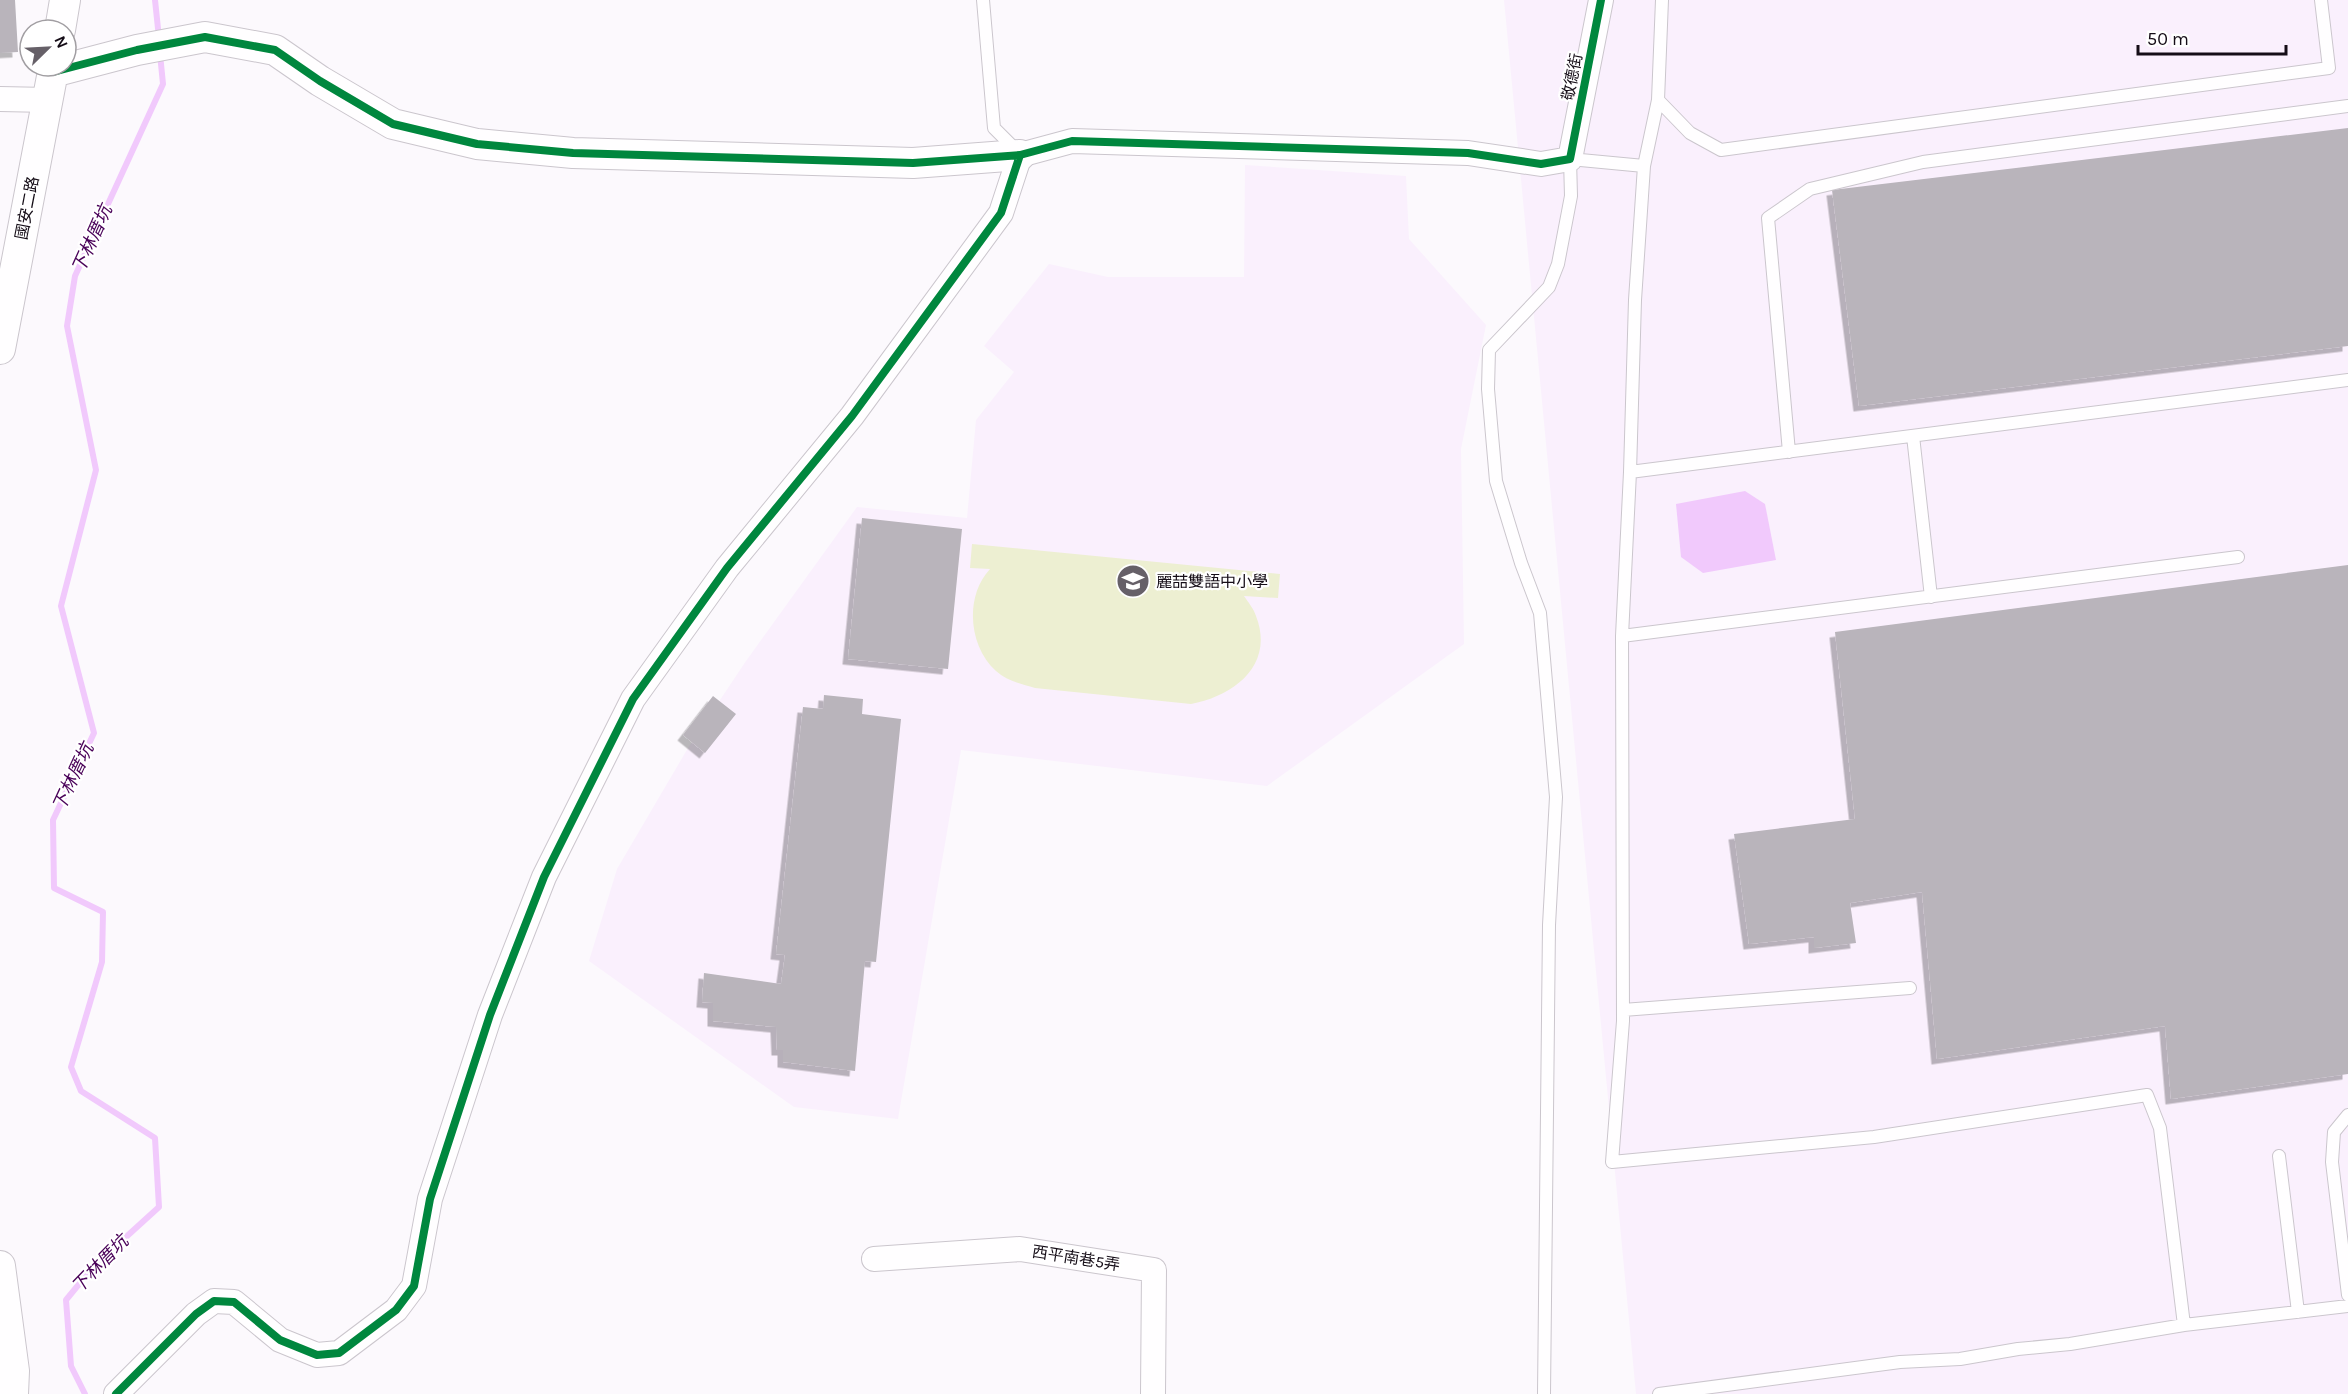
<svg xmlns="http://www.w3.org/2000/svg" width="2348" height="1394" viewBox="0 0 2348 1394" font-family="Karla,'Noto Sans TC',sans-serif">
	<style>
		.built { fill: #faf0fd }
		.green { fill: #edefd2 }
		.water { fill: #f1c9fc }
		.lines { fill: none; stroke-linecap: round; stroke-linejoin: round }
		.stream { stroke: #f1c9fc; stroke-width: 6 }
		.building { fill: #b9b4bb; filter: url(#shadow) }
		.service-casing { stroke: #cbc6cd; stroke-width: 14 }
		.minor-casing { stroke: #cbc6cd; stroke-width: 26 }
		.tertiary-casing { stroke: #cbc6cd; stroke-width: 32 }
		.service { stroke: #fffeff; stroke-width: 12 }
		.minor { stroke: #fffeff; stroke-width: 24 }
		.tertiary { stroke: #fffeff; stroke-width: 30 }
		.cycleway-casing { stroke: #fff; stroke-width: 11 }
		.cycleway { stroke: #00873e; stroke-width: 8 }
		.labels { text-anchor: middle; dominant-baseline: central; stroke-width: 4.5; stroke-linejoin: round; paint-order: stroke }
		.street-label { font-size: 16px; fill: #150d17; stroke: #fff }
		.poi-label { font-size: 16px; fill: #150d17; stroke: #fff; text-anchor: start }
		.water-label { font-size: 18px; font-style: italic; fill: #490058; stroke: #fff }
	</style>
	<defs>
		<filter id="shadow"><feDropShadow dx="-5.5" dy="5.5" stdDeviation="0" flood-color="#0004"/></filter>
	</defs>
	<rect width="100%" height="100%" fill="#fcf9fd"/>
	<path class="built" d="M 1504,0 L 2348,0 L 2348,1394 L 1636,1394 Z
		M 1245,165 L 1406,176 L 1409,239 L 1486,325 L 1461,449 L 1464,644 L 1267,786 L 961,750 L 898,1119 L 794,1107 L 589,961 L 617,869 L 688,748 L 746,661 L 857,507 L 967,518 L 976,420 L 1014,372 L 984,346 L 1049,264 L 1108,277 L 1244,277 Z"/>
	<path class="green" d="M 972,544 L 1280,574 L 1278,598 L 1244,596 C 1248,602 1254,609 1256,616 C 1275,665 1234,696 1191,704 L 1035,688 C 1021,684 1007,681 996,671 C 969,647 964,597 990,569 L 970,568 Z"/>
	<path class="water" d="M 1745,491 L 1765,504 L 1776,560 L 1703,573 L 1681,557 L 1676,504 Z"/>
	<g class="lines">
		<path class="stream" d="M 155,0 L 159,38
			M 85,1394 L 71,1366 L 66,1300 L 93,1267 L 159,1207 L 155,1138 L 81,1091 L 71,1067 L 102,962 L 103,912 L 54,888 L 53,820 L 94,733 L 61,606 L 96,470 L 67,326 L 75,276 L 163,84 L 160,54"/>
	</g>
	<path class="building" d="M 0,0 L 15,0 L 18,52 L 0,53 Z
		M 2348,128 L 2348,346 L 1859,406 L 1832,190 Z
		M 862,518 L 962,529 L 948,669 L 848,659 Z
		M 2348,565 L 2348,1074 L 2171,1099 L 2165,1026 L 1937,1059 L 1922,892 L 1850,903 L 1856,943 L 1814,948 L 1814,937 L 1749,944 L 1734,834 L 1855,819 L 1835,632 Z
		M 824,695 L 863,699 L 862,714 L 901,719 L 876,962 L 865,961 L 855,1071 L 783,1062 L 783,1050 L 777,1050 L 776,1027 L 713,1021 L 713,1003 L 702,1002 L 704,973 L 781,984 L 785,955 L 776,954 L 803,707 L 823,709 Z
		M 713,696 L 736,714 L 705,753 L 683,735 Z"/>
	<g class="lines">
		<g class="service-casing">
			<path id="service" d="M 983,0 L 994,128 L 1017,151
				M 1662,0 L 1658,100 L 1690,133 L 1721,150 L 2329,68 L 2321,0
				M 1644,166 L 1658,100
				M 1913,436 L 1931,597
				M 1789,452 L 1768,218 L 1810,189 L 1923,162 L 2348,106
				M 1630,472 L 2348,380
				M 1622,636 L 2238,557
				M 1623,1010 L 1910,988
				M 2348,1115 L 2334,1132 L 2332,1162 L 2348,1295
				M 2279,1156 L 2298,1312
				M 1544,1394 L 1549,925 L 1556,797 L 1540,613 L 1521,563 L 1496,481 L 1488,389 L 1489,350 L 1549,287 L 1558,264 L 1571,196 L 1570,159 L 1644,166 L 1635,300 L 1630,472 L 1622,636 L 1623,1021 L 1612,1162 L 1874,1137 L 2147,1095 L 2160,1128 L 2184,1325
				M 1659,1394 L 1900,1362 L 1960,1359 L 2018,1349 L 2070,1344 L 2184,1325 L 2348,1306"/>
		</g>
		<g class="minor-casing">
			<path id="minor" d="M 0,99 L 48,100
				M 874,1259 L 1020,1249 L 1154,1270 L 1153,1394
				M 116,1394 L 196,1314 L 214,1301 L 234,1302 L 280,1340 L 317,1355 L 339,1353 L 396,1310 L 414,1286 L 430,1199 L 490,1015 L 544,877 L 633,699 L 727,568 L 852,416 L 1001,213 L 1020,155 L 1072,141 L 1468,153 L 1541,164 L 1570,159 L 1601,0"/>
		</g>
		<g class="tertiary-casing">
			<path id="tertiary" d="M 60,30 L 65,0
				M 53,72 L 137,50 L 205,37 L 275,50 L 320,81 L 393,124 L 477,144 L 573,153 L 913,163 L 1020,155
				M 0,349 L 54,66
				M 0,1266 L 14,1371 L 13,1394"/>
		</g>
		<use href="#service" class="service"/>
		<use href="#minor" class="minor"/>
		<use href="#tertiary" class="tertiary"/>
		<g class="cycleway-casing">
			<path id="cycleway" d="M 53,72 L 137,50 L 205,37 L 275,50 L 320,81 L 393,124 L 477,144 L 573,153 L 913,163 L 1020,155
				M 116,1394 L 196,1314 L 214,1301 L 234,1302 L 280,1340 L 317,1355 L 339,1353 L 396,1310 L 414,1286 L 430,1199 L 490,1015 L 544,877 L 633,699 L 727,568 L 852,416 L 1001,213 L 1020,155 L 1072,141 L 1468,153 L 1541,164 L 1570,159 L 1601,0"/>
		</g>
		<use href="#cycleway" class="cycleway"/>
	</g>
	<defs>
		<g id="school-disc" transform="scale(1.725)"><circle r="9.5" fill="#666068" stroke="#fff"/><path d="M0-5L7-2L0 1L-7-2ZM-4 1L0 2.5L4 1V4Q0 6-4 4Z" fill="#fff"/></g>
	</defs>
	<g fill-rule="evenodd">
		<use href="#school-disc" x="1133" y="581"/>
	</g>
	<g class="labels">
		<g class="street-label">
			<text transform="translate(1572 77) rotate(-79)">敬德街</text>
			<text transform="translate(27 208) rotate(-79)">國安二路</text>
			<text transform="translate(1076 1258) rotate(9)">西平南巷5弄</text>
		</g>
		<g class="poi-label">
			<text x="1156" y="581">麗喆雙語中小學</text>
		</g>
		<g class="water-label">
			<text transform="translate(92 239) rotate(-66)">下林厝坑</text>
			<text transform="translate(73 777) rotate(-65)">下林厝坑</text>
			<text transform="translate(100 1264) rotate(-46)">下林厝坑</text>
		</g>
	</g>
	<g transform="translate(48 48) rotate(66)"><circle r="28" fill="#ffffff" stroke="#a19ea2" stroke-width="1.5"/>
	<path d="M0-4.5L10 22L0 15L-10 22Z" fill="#666068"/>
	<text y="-9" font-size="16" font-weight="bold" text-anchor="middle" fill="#150d17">N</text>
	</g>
	<path d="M2138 45v9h148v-9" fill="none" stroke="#150d17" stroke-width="3"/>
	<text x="2147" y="45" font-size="18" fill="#150d17" stroke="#ffffff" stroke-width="4.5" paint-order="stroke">50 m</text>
</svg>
